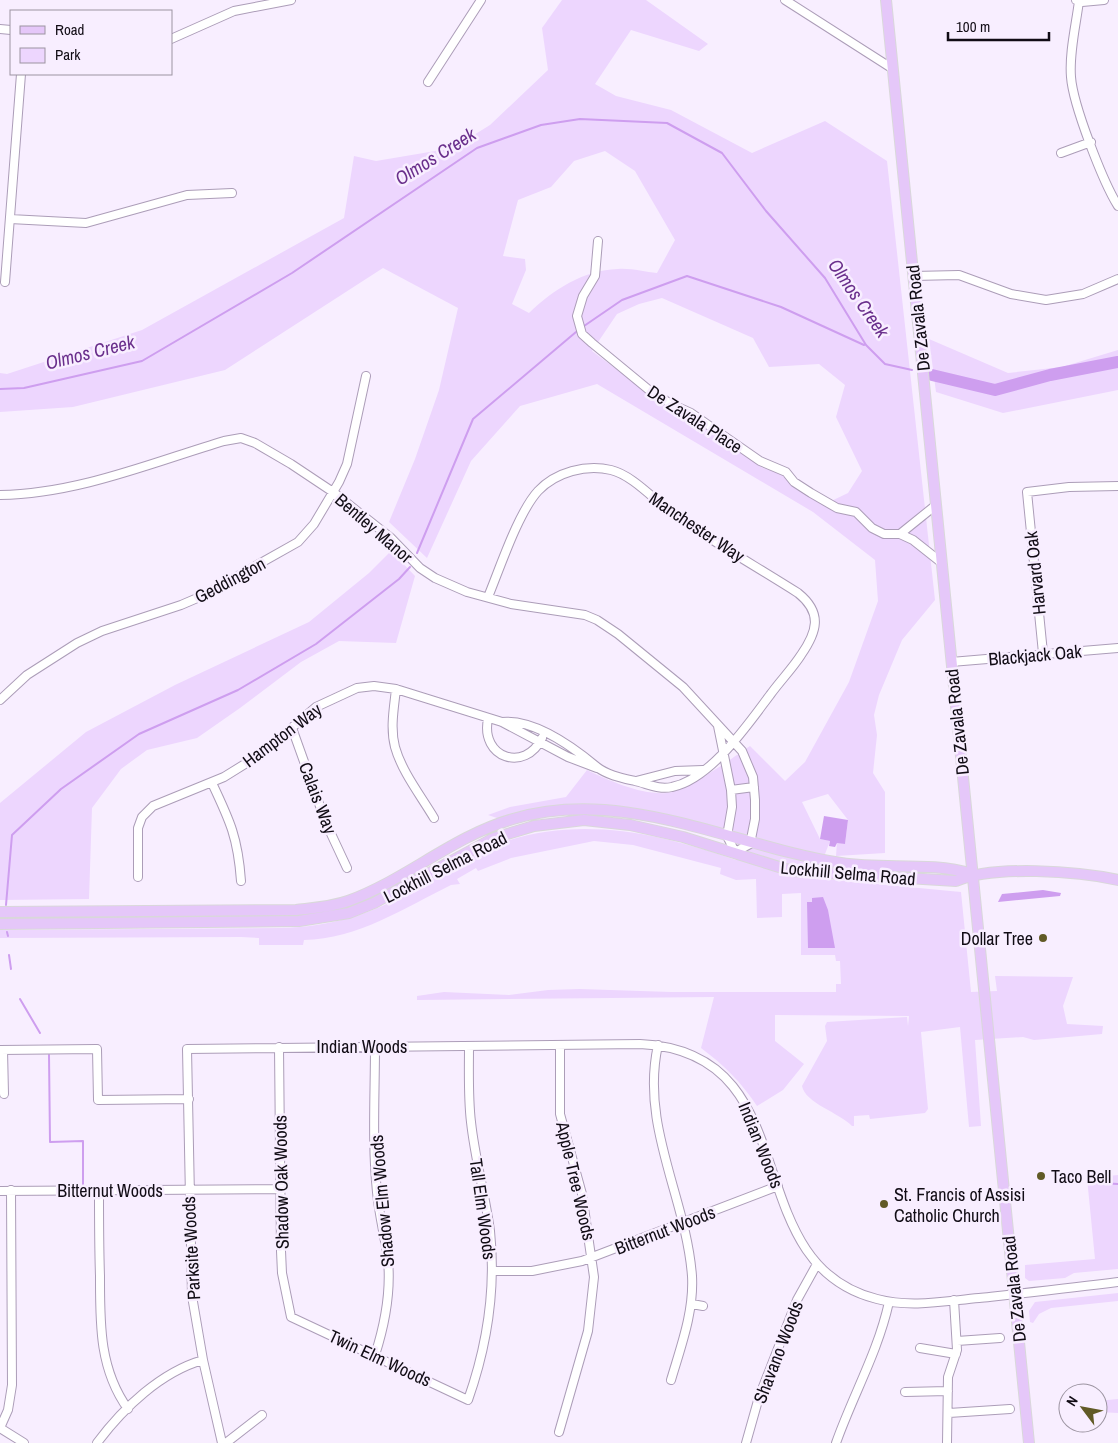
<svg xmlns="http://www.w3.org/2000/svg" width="1118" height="1443" viewBox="0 0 1118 1443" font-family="'Archivo Narrow',sans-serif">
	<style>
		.green { fill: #edd6fe; fill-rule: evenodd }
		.water { fill: #ce9eef }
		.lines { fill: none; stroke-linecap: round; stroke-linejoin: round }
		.stream { stroke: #ce9eef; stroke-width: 2 }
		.river { stroke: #ce9eef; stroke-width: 12 }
		.minor-casing { stroke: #ac9db8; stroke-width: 10 }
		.major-casing { stroke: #d9d8da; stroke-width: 12 }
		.minor { stroke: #fff; stroke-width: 8 }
		.major { stroke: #e5c7f9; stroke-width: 10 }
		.poi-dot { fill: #615a26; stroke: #f8eeff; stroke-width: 2 }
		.labels { text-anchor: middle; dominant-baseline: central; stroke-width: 5; stroke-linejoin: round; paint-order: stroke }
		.street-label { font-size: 18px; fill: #110c15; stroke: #f8eeff }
		.poi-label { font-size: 18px; fill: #110c15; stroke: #f8eeff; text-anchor: start }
		.water-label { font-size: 19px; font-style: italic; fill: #6a2f8c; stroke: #f8eeff }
	</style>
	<rect width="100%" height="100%" fill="#f8eeff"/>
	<path class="green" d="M 562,0 L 646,0 L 708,44 L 699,51 L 631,30 L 595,84 L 616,96 L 671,110 L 752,153 L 825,121 L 887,161 L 935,600 L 902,640 L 879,695 L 874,715 L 877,735 L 873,773 L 885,792 L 885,853 L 836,856 L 837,842 L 845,844 L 848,820 L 828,794 L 802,802 L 820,839 L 830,841 L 825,854 L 824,879 L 961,892 L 971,992 L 997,991 L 995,976 L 1073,977 L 1063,1006 L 1067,1024 L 1103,1026 L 1102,1034 L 1034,1040 L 1023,1037 L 975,1040 L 981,1126 L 969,1127 L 960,1027 L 921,1032 L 928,1109 L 925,1113 L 870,1119 L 869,1115 L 854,1116 L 854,1126 L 852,1126 C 840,1113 805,1103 802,1086 L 827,1041 L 825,1026 L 827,1022 L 907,1017 L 908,1026 L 909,1016 L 775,1015 L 775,1041 L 804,1064 L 783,1090 L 757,1106 C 741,1082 724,1065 701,1048 L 714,997 L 417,1000 L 417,996 L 444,992 L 509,995 L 548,990 L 580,989 L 671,992 L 836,992 L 836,984 L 841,984 L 840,961 L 836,961 L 835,955 L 801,955 L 801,893 L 782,894 L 782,917 L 757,918 L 756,879 L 736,880 L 720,874 L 721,868 L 633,845 L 594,841 L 511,858 L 478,871 L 476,868 L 457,879 L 460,884 L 451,885 C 404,908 358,939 304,940 L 303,945 L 259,945 L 259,938 L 241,937 L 0,938 L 0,930 L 281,928 C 330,927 373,914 415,889 C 435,878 453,864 474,854 C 562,812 647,829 736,860 L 720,829 L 632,809 L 500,819 L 488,815 L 510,807 L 566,797 L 587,770 C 610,781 641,795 667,793 C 685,792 734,757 750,746 L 785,781 L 805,762 L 849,682 L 878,601 L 875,560 L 813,512 L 597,384 L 520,406 L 471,461 L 427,558 L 389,522 L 415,459 L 439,390 L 458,308 L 383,268 L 225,370 L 73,407 L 0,412 L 0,373 L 7,374 L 142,330 L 344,218 L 354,156 L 376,161 L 453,148 L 490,125 L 548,70 L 542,28 ZM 605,151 L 635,171 L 675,240 L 657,273 C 645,272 631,268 618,269 C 583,270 553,290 529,313 L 512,304 L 526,270 L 525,259 L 503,256 L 518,200 L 551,187 L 574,161 ZM 662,298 L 753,338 L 769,367 L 819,364 L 845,385 L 836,417 L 862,471 L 848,493 L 823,505 L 789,483 L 782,474 L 763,468 L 698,423 L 651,395 L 592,351 L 617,314 L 639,304 Z
		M 929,339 L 1008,373 L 1062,367 L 1118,350 L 1118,390 L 1003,413 L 936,392 Z
		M 391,551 L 415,576 L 396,643 L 339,641 L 301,662 L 240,708 L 197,738 L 147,750 L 121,769 L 92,808 L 89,899 L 0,900 L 0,803 L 86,732 L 175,685 L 309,622 L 369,573 Z
		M 1118,1175 L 1118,1269 L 1074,1273 L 1065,1278 L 1029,1281 L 1025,1278 L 1025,1265 L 1095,1259 L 1087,1178 Z
		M 1118,1293 L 1118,1301 L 1051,1308 L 1039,1314 L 1033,1323 L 1030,1322 L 1029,1311 L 1035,1302 Z
		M 1118,1399 L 1118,1413 L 1098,1412 L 1098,1401 Z"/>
	<path class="water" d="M 824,816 L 848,820 L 845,844 L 837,843 L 835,847 L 829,846 L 830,841 L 820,839 Z
		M 1043,890 L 1061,893 L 1060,896 L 998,902 L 1002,894 Z
		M 823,897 L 828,910 L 835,948 L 808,948 L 807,902 L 812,902 L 812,898 Z"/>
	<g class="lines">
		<path class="stream" d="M 584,326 L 622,300 L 687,276 L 781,307 L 864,345
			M 0,389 L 24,388 L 142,361 L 292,273 L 477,148 L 541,125 L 580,119 L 667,123 L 722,153 L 766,211 L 825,278 L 866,345 L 885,364 L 912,370
			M 417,553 L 473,419 L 576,332
			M 6,905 L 12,835 L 61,789 L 139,734 L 238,690 L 316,644 L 399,579 L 410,567
			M 7,932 L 8,936
			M 9,955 L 11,969
			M 20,999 L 40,1033
			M 49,1055 L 50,1142 L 83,1141 L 83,1186
			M 1099,1183 L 1118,1184"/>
		<path class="river" d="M 932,375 L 995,390 L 1050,375 L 1118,362"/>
		<g class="minor-casing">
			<path id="minor" d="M 785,0 L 893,69
				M 1076,0 L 1082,2 L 1104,0
				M 1079,1 C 1076,25 1069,53 1071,77 C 1073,105 1103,182 1118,206
				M 0,29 L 11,30
				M 171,39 L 234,11 L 291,0
				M 428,82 L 481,0
				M 1061,153 L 1091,142
				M 10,219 L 86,223 L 187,195 L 232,193
				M 598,241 L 595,276 L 583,296 L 577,316 L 582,334 L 592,343 L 649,390 L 671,404 L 691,413 L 760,461 L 786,472 L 794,482 L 811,493 L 837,508 L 856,512 L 872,528 L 884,534 L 900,534 L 913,540 L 942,563
				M 913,276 L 959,275 L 1011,294 L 1046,300 L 1083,294 L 1118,279
				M 5,282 L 21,74
				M 0,495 C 77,494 151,463 224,441 L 241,438 L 255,443 L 291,464 L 333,492 L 391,538 L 420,568 L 435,578 L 467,592 L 511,604 L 585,615 L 597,620 L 618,634 L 683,687 L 742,751 L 753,777 L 755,800 L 755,819 L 750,844 L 735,852 L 727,836 L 732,807 L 731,790 L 718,726
				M 900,534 L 936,505
				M 488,597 C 500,568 518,513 538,491 C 556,472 586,464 611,470 C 633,475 657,503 676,516 C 715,543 757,567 798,593 C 823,613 817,632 801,655 C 792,669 780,681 770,695 C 748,724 711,779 672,787 C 659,790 648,784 635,781 C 622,778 607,775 597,767 C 573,747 534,719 502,722
				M 1043,653 L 1027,492 L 1069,487 L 1118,486
				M 951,662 L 1118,648
				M 396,689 C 394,708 390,728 395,747 C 402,772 421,796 434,818
				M 0,700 L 27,675 L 77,643 L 102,631 L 181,605 L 202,596 L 298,542 L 314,524 L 339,482 L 347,464 L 366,376
				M 488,719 C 480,758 525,773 542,738
				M 292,728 L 326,823 L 347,868
				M 636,781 L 675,771 L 703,770
				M 212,783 C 230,821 238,838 241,881
				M 731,790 L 754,787
				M 138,877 L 138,828 L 142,817 L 153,806 L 224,777 L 261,754 L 316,707 L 357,688 L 374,686 L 396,689 L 502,722 L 568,757 L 597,768
				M 658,1045 C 640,1126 686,1197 692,1276 C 694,1312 681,1346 671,1380
				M 375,1046 C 375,1094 372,1144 377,1192 C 379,1215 385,1237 388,1260 C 391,1292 385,1324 375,1355
				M 279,1047 L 281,1251 L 282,1273 L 291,1317 L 468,1400 C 487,1346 496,1288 490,1231 C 485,1194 475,1159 471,1122 C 468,1097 469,1071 469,1046
				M 0,1050 L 97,1049 L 98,1100 L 189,1099
				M 3,1050 L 4,1094
				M 0,1191 L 281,1189
				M 99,1191 C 99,1219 99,1247 100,1276 C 100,1323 99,1369 128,1409
				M 492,1271 L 532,1271 L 582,1261 L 778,1186
				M 692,1304 L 703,1306
				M 957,1341 L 1000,1338
				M 920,1348 L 956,1354
				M 905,1392 L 948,1391
				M 949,1413 L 1010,1409
				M 0,1428 L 8,1410 L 12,1385 L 11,1190
				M 0,1428 L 24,1443
				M 559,1432 L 588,1331 L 594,1277 L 582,1194 L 560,1114 L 560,1045
				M 97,1443 C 123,1408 161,1372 203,1360
				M 222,1443 L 203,1360 L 192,1296 L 187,1049 L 640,1044 C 812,1052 733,1263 877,1299 C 911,1308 945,1301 979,1298 C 1025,1293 1072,1288 1118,1282
				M 226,1443 L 262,1415
				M 746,1443 L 759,1397 L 797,1300 L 817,1264
				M 836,1443 C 853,1395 878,1352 889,1302
				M 947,1443 L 948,1377 L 957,1350 L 954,1300"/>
		</g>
		<g class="major-casing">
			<path id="major" d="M 886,0 L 1029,1443
				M 0,912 L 296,910 C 313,908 331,907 348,901 C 406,880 453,836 513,819 C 625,786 732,846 841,863 C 885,870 930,861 972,874
				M 0,924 L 299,921 L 349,913 L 374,903 L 494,838 L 534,826 L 584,820 L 630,825 L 683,837 L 792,871 L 956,881 C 994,865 1078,871 1118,880"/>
		</g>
		<use href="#minor" class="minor"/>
		<use href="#major" class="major"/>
	</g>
	<g class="poi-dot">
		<circle cx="1043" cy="938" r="5"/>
		<circle cx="1041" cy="1176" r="5"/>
		<circle cx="884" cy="1204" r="5"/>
	</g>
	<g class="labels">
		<g class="street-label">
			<text transform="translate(918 318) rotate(-96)">De Zavala Road</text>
			<text transform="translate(695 419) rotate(33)">De Zavala Place</text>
			<text transform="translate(697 527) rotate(34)">Manchester Way</text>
			<text transform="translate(374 528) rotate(41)">Bentley Manor</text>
			<text transform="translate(1035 573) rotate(-96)">Harvard Oak</text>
			<text transform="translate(230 580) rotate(-28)">Geddington</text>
			<text transform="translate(1035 655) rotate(-5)">Blackjack Oak</text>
			<text transform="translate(957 722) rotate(-96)">De Zavala Road</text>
			<text transform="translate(282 735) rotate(-37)">Hampton Way</text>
			<text transform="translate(318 798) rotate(69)">Calais Way</text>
			<text transform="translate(445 867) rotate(-27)">Lockhill Selma Road</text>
			<text transform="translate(848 873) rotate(5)">Lockhill Selma Road</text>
			<text x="362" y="1046">Indian Woods</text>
			<text transform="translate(761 1145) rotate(68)">Indian Woods</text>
			<text transform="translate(576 1181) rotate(77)">Apple Tree Woods</text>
			<text transform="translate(281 1182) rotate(-91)">Shadow Oak Woods</text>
			<text x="110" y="1190">Bitternut Woods</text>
			<text transform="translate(382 1201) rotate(-95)">Shadow Elm Woods</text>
			<text transform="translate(483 1209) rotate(82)">Tall Elm Woods</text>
			<text transform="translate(665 1230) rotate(-21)">Bitternut Woods</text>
			<text transform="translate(191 1248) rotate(-93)">Parksite Woods</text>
			<text transform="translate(1014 1289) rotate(-96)">De Zavala Road</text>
			<text transform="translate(778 1352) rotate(-69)">Shavano Woods</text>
			<text transform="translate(380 1358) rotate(25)">Twin Elm Woods</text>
		</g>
		<g class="poi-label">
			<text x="1033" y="938" text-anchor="end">Dollar Tree</text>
			<text x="1051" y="1176">Taco Bell</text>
			<text x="894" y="1194">St. Francis of Assisi<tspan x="894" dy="21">Catholic Church</tspan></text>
		</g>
		<g class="water-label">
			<text transform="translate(435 156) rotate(-32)">Olmos Creek</text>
			<text transform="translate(859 298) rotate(55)">Olmos Creek</text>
			<text transform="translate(90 352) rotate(-14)">Olmos Creek</text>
		</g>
	</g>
	<rect x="10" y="10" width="162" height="65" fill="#f8eeff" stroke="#9c94a1"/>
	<rect x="20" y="26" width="25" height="8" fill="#e5c7f9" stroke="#9c94a1"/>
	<text x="55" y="35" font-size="15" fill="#110c15">Road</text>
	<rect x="20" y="48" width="25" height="15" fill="#edd6fe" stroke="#9c94a1"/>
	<text x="55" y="60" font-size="15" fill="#110c15">Park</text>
	<g transform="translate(1083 1408) rotate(302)"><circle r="24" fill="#f8eeff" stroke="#9c94a1"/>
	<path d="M0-4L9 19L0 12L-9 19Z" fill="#615a26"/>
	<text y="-8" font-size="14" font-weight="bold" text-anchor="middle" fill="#110c15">N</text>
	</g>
	<path d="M948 32v8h101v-8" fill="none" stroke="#110c15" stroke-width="2.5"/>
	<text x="956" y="32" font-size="15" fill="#110c15" stroke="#f8eeff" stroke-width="4" paint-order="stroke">100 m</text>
</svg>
